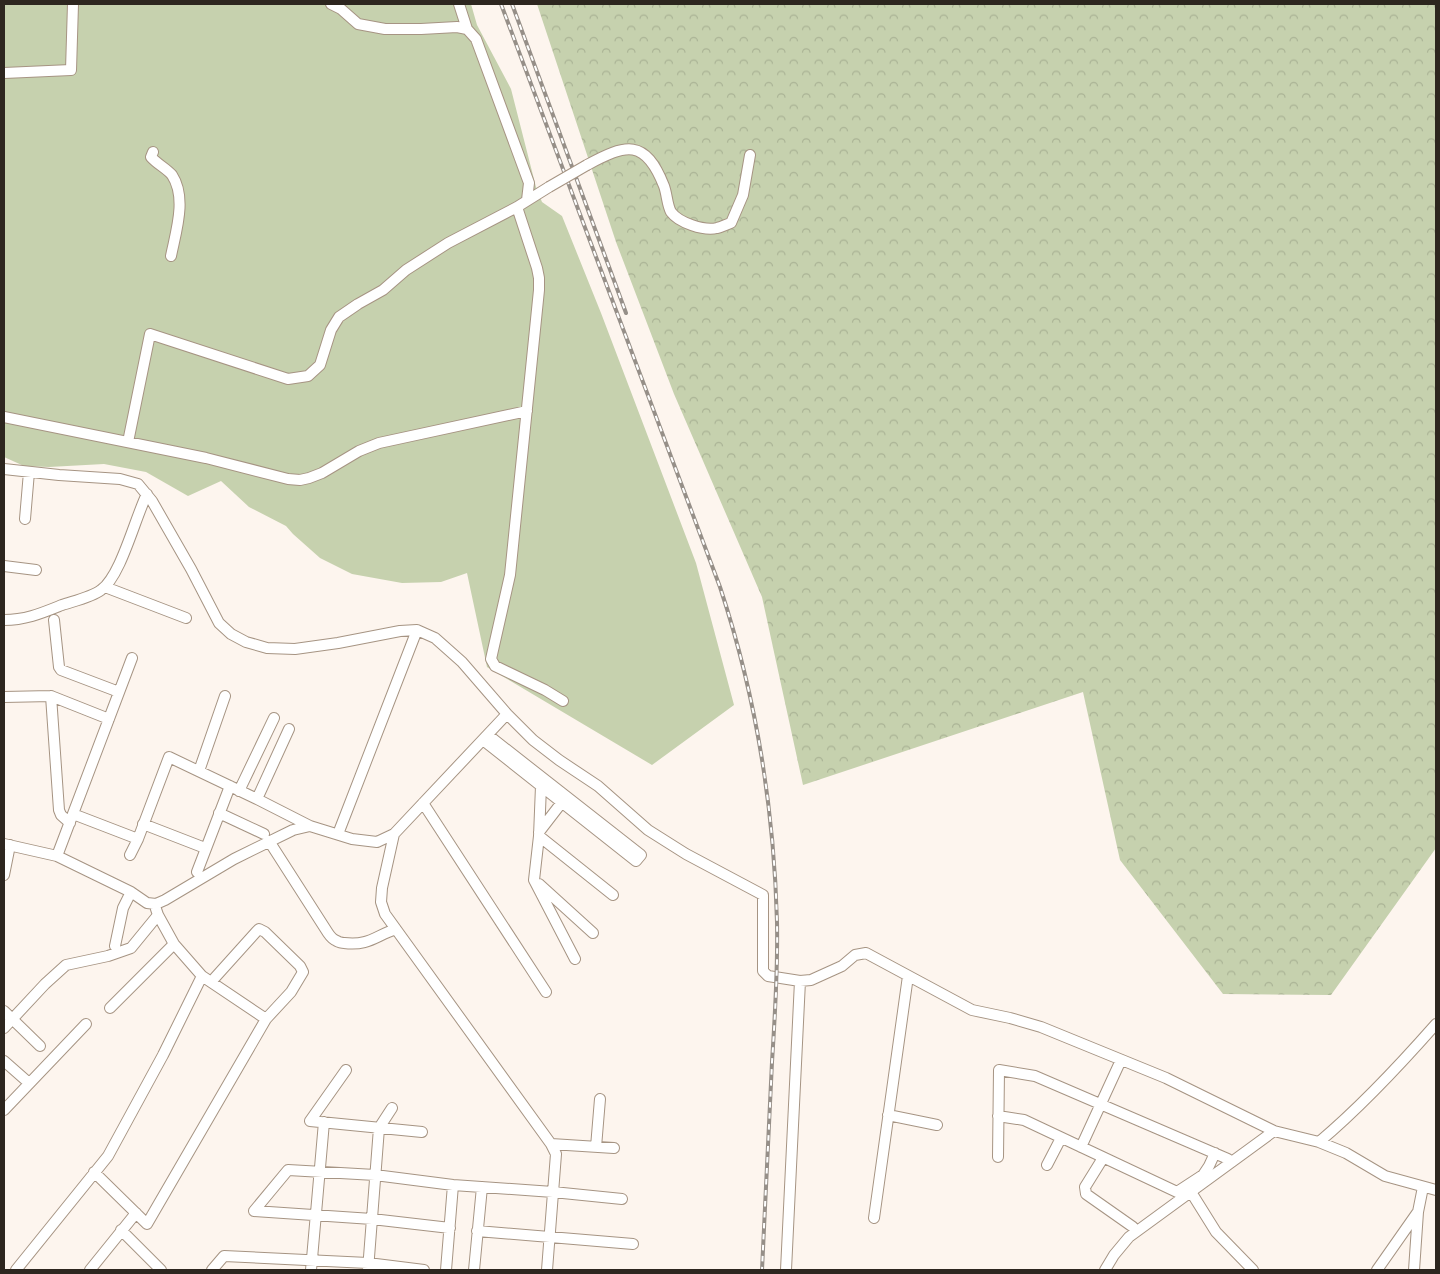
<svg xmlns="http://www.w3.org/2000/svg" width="1440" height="1274" viewBox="0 0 1440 1274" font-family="Ubuntu,sans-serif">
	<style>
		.green { fill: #c6d1ae }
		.forest { fill: url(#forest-crowns) }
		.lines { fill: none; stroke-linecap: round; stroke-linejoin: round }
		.minor-casing { stroke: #a69483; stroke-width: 12 }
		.minor { stroke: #fff; stroke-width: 10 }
		.rail-casing { stroke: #968f88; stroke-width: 4 }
		.rail { stroke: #fff; stroke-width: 2; stroke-dasharray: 5.5; stroke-linecap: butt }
		.minor-bridge-casing { stroke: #a69483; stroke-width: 12; stroke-linecap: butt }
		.minor-bridge { stroke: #fff; stroke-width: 10 }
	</style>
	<defs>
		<pattern id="forest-crowns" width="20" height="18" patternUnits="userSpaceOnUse" patternTransform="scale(1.25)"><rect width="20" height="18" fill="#c6d1ae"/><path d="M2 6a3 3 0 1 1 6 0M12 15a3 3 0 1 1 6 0" fill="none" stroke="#aab395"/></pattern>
	</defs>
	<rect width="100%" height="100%" fill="#fdf5ee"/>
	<path class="green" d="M 4,4 L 471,4 L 477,25 L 511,89 L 536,187 L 542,202 L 562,216 L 601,313 L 696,563 L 734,705 L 652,765 L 487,667 L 467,573 L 441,582 L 402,583 L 352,574 L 320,558 L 293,534 L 286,526 L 249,507 L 221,481 L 188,496 L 146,472 L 104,464 L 49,467 L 24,466 L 4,457 Z"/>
	<path class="forest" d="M 537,4 L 1436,4 L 1436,848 L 1331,995 L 1223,994 L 1120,860 L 1083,692 L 803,785 L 762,597 L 674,394 L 616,242 Z"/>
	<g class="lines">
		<g class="minor-casing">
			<path id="minor" d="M 331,4 L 341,9 L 358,24 L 385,29 L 421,29 L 457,27 L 467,29 L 476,39 L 529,183 L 527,200
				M 459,4 L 467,29
				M 4,73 L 71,70 L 73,4
				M 153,152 L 151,157 C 157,164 166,168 172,175 C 187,198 176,231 171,256
				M 587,165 C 626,144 645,138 664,186 C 667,194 667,205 671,212 C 679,223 704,231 717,228 C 722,227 727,224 731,223 L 743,195 L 750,155
				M 517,207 L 537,268 L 539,278 L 539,290 L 510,575 L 491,659 L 495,666 L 545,690 L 563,701
				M 4,417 L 206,458 L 288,479 L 300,480 L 309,478 L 322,473 L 359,451 L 379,443 L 527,411
				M 128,442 L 150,334 L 288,379 L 308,376 L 320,365 L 331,330 L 339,317 L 358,304 L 383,290 L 406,270 L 448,243 L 517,207 L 549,187
				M 4,469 L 59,475 L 120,479 L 138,484 L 152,501 L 191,569 L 219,623 L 231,634 L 246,642 L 267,648 L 295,649 L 338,643 L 400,631 L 417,630 L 435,638 L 462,662 L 507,714 L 533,740 L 559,760 L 598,786 L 648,830 L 686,854 L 763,895 L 763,971 L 768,976 L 800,981 L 786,1270
				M 25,519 L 29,472
				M 4,566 L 36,570
				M 105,587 L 186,618
				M 4,620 C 26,620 42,613 62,605 C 74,601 92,597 101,590 C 121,576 135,518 147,494
				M 54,620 L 59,667 L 61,670 L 119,692
				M 51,696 L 59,810 L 61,815 L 70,823
				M 4,697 L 51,696 L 109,719
				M 483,740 L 636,861 L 641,855 L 488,735
				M 199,771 L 225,696
				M 543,783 L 541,786 L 539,836 L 534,880 L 575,959
				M 239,791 L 274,718
				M 257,799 L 289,729
				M 423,803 L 546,992
				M 219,813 L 264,834
				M 73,814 L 138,839 L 130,855
				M 143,824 L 205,848
				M 539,832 L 566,797
				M 338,834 L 417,630
				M 394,834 L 382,888 L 381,902 L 385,914 L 551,1144 L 556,1154 L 547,1270
				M 539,836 L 613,895
				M 138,839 L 169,757 L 257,799 L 310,826
				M 269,841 L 328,933 C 330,936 334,940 337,941 C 337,942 343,943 344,943 C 369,946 375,936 396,929
				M 4,844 L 57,856 L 131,892 L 147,903 L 156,904 L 165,900 L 234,859 L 293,830 L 310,826 L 352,839 L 377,842 L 394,834 L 507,714
				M 57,856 L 132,658
				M 197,872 L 230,786
				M 4,875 L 10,845
				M 539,884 L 593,933
				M 156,909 L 158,915 L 174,944 L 202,976 L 266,1019
				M 115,946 L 123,908 L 131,892
				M 800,981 L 811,980 L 842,966 L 855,955 L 866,953 L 972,1010 L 1010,1018 L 1041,1027 L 1166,1078 L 1274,1131 L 1319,1142 L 1346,1153 L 1385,1176 L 1436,1190
				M 110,1008 L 174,944
				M 4,1011 L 40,1046
				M 4,1028 L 45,984 L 66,965 L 108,956 L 131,948 L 158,915
				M 4,1061 L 29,1083
				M 4,1110 L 86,1024
				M 888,1115 L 937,1125
				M 998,1116 L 1024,1120 L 1177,1192 L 1203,1175 L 1209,1166 L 1215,1153
				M 310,1121 L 422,1132
				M 310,1121 L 346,1070
				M 1319,1142 C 1362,1106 1399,1066 1436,1024
				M 551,1144 L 614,1148
				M 596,1147 L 600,1099
				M 1081,1147 L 1121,1060
				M 998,1157 L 999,1070 L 1035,1076 L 1228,1159
				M 1103,1158 L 1085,1187 L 1086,1194 L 1133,1227
				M 1047,1165 L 1061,1138
				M 94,1172 L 147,1224 L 266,1019 L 291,992 L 303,972 L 300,966 L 265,932 L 259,929 L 256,932 L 211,982
				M 1191,1192 L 1216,1232 L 1253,1270
				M 254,1211 L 288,1170 L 375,1175 L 453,1185 L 553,1192 L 622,1199
				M 254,1211 L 372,1219 L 450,1228
				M 874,1218 L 908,976
				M 121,1230 L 161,1270
				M 477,1231 L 633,1244
				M 16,1270 L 108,1156 L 163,1055 L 202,976
				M 90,1270 L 136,1213
				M 212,1270 L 224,1256 L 368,1263 L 424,1270
				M 311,1270 L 324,1122
				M 368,1270 L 379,1128 L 392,1108
				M 446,1270 L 453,1185
				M 474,1270 L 482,1187
				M 1105,1270 L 1114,1255 L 1129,1237 L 1274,1131
				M 1377,1270 L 1417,1213
				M 1414,1270 L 1418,1212 L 1423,1187"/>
		</g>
		<use href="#minor" class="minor"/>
		<g class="rail-casing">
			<path id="rail" d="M 501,4 L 720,587 C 756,696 774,808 777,922 C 778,969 775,1016 772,1062 C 769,1132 765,1201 762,1270
				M 512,4 L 626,313"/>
		</g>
		<use href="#rail" class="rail"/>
		<g class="minor-bridge-casing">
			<path id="minor-bridge" d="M 549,187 L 587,165"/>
		</g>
		<use href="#minor-bridge" class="minor-bridge"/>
	</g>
	<rect width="1440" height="1274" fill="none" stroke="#2d261f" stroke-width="10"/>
</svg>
